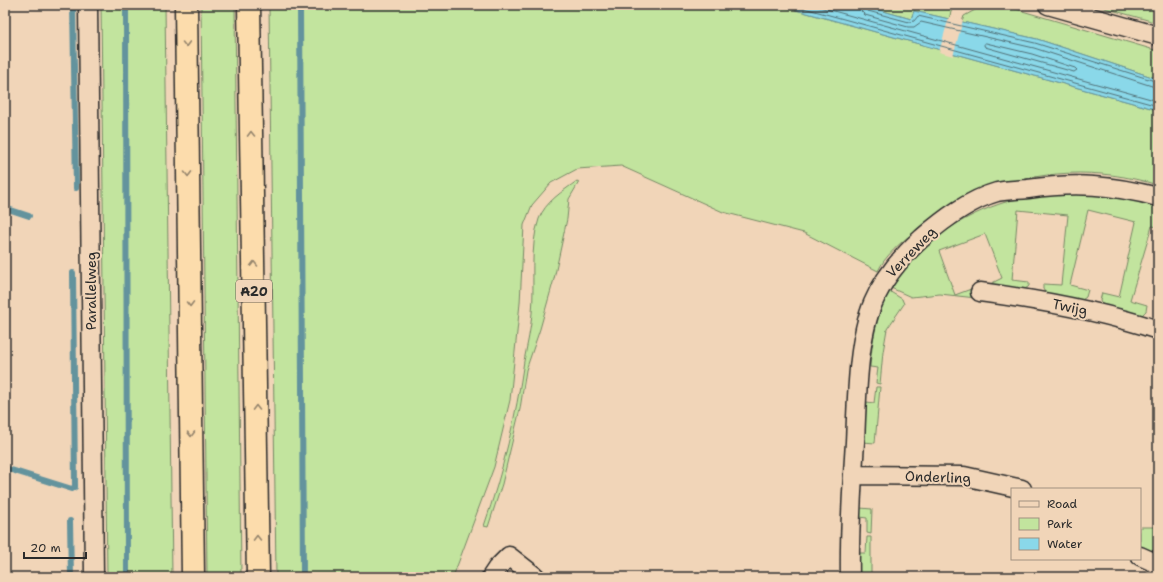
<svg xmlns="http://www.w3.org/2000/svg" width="1163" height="582" viewBox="0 0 1163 582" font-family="'Shantell Sans',sans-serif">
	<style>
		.green { fill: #c2e49e; stroke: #768864 }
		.water { fill: #8ad8e9; stroke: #64939d }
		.pier { fill: #f1d5b8 }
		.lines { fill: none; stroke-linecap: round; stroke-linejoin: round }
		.shore { stroke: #517077; stroke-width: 1 }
		.stream { stroke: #64939d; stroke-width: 6 }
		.minor-casing { stroke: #2b2b2b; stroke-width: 21 }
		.motorway-casing { stroke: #2b2b2b; stroke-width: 25 }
		.minor { stroke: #f1d5b8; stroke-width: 18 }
		.motorway { stroke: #fcdcac; stroke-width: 22 }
		.oneway { stroke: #94846c }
		.labels { text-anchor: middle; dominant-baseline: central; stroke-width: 4; stroke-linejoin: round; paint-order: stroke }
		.shield { fill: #f1d5b8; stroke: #665e55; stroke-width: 1 }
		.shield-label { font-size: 13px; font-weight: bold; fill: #2b2b2b }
		.street-label { font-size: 14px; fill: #2b2b2b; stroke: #f1d5b8 }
	</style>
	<rect width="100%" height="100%" fill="#f1d5b8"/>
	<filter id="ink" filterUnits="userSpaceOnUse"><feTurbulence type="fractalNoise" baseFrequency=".025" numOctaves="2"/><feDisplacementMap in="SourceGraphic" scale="8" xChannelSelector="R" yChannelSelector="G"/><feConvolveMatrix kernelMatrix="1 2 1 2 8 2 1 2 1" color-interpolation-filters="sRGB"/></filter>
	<g filter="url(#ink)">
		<path class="green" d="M 101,5 L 165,5 L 172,577 L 107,577 Z
			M 201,5 L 235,5 L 241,577 L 207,577 Z
			M 269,5 L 778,5 L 1158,110 L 1158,185 C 1097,167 1039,169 980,193 C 955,203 933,214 913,233 C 900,243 885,256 878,271 L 804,233 L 723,212 L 621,166 L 577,169 L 551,183 L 532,205 L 524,225 L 520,303 L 510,400 L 494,467 L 453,577 L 276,577 Z
			M 862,5 L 953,5 L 949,19 L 914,11 L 911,19 Z
			M 984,5 L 1002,5 L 1158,51 L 1158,79 L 1037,39 L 962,22 L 964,16 Z
			M 1094,5 L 1158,5 L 1158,23 Z
			M 577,181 L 579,182 L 569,199 L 567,219 L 554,279 L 540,329 L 526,370 L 520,409 L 502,484 L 488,527 L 484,526 C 503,471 516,417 524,361 C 527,345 531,329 532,313 C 535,282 529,248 539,219 C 545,202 563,191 577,181 Z
			M 1085,192 L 1136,200 L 1158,206 L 1158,227 L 1152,226 L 1130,300 L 1147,305 L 1146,311 L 1141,316 L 1103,306 L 1100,300 L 1102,293 L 1119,297 L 1136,222 L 1088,210 L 1070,285 L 1088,290 L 1086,297 L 1082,300 L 1046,294 L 1043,289 L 1043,284 L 1061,285 L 1068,215 L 1018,210 L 1012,280 L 1029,282 L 1029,286 L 1024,290 L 988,285 L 1002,278 L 985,234 L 939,251 L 955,295 L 971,289 L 976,298 L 940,294 L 911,297 L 891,288 C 896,279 901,270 908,262 C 939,229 988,202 1033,196 C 1051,194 1068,194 1085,192 Z
			M 889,291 L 902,299 L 904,304 L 887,329 L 883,352 L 880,384 L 876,383 L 878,368 L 870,367 C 872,340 877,315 889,291 Z
			M 876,387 L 880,387 L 875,443 L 863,442 L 867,402 L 874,403 Z
			M 860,508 L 872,509 L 871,534 L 867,533 L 867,518 L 860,517 Z
			M 1140,527 L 1158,527 L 1158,557 L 1140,550 Z
			M 867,537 L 871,537 L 871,577 L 859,577 L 859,553 L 866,553 Z"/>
		<path class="water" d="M 778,5 L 862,5 L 911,19 L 914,11 L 1037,39 L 1158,79 L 1158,110 Z"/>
		<path class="pier" d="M 949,17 L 963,20 L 953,56 L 939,52 Z"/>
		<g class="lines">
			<path class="shore" d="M 793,5 L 1158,106
				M 812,5 L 1158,101
				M 860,5 L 861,11 L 865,15 L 908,27 L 914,27 L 921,22 L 1034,48 L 1158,88
				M 865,5 L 868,11 L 909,22 L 914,21 L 918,16 L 1035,43 L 1158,82
				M 986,43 L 1032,54 L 1075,68 L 1077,70 L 1074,72 L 985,47 L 984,45 Z"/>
			<path class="stream" d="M 73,5 L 76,188
				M 126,5 L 127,577
				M 300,5 L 303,577
				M 5,208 L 29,216
				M 5,468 L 72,489 L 75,487 L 73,273
				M 70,521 L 71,577"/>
			<g class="minor-casing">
				<path id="minor" d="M 88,5 L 94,577
					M 1048,5 L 1158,36
					M 980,292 C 1040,300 1100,311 1158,330
					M 853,475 L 964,476 L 1022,489
					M 1140,556 L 1158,564
					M 491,577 L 497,568 L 509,556 L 536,577
					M 850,577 C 849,532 852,487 855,442 C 857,401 857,341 873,303 C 884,277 901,257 922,238 C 944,219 969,200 997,192 C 1007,190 1018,190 1028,189 C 1076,182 1111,185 1158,197"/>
			</g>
			<g class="motorway-casing">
				<path id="motorway" d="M 186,5 L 193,577
					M 249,5 L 258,577"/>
			</g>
			<use href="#minor" class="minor"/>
			<use href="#motorway" class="motorway"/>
		</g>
		<defs><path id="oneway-chevron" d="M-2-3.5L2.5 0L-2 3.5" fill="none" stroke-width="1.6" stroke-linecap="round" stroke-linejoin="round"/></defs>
		<g class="oneway">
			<use href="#oneway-chevron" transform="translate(186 44) rotate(89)"/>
			<use href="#oneway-chevron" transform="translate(251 134) rotate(-91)"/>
			<use href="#oneway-chevron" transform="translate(188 174) rotate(89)"/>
			<use href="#oneway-chevron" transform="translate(254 264) rotate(-91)"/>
			<use href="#oneway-chevron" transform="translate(190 304) rotate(89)"/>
			<use href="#oneway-chevron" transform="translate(256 408) rotate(-91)"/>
			<use href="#oneway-chevron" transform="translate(191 434) rotate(89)"/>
			<use href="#oneway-chevron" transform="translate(257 538) rotate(-91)"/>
		</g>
	</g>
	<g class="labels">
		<rect class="shield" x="236" y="280" width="36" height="22" rx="3"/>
		<g class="shield-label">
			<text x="254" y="291">A20</text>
		</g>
		<g class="street-label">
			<text transform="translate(911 252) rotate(-46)">Verreweg</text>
			<text transform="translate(91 291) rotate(-90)">Parallelweg</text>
			<text transform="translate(1070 307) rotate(12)">Twijg</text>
			<text transform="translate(938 477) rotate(2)">Onderling</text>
		</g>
	</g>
	<rect width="1163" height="582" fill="none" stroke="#f1d5b8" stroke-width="20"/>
	<rect x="10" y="10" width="1143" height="562" fill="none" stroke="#2b2b2b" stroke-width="1.5" filter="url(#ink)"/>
	<rect x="1011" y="488" width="130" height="72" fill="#f1d5b8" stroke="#a29180"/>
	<rect x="1019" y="501" width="20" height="6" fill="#f1d5b8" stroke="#a29180"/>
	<text x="1047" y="508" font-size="12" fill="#2b2b2b">Road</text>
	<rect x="1019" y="518" width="20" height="12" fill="#c2e49e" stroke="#a29180"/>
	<text x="1047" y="528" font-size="12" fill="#2b2b2b">Park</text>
	<rect x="1019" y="538" width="20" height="12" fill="#8ad8e9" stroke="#a29180"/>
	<text x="1047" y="548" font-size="12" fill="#2b2b2b">Water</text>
	<path d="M24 552v6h62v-6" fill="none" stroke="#2b2b2b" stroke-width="2"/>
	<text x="30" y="552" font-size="12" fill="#2b2b2b" stroke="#f1d5b8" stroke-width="3" paint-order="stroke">20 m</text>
</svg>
